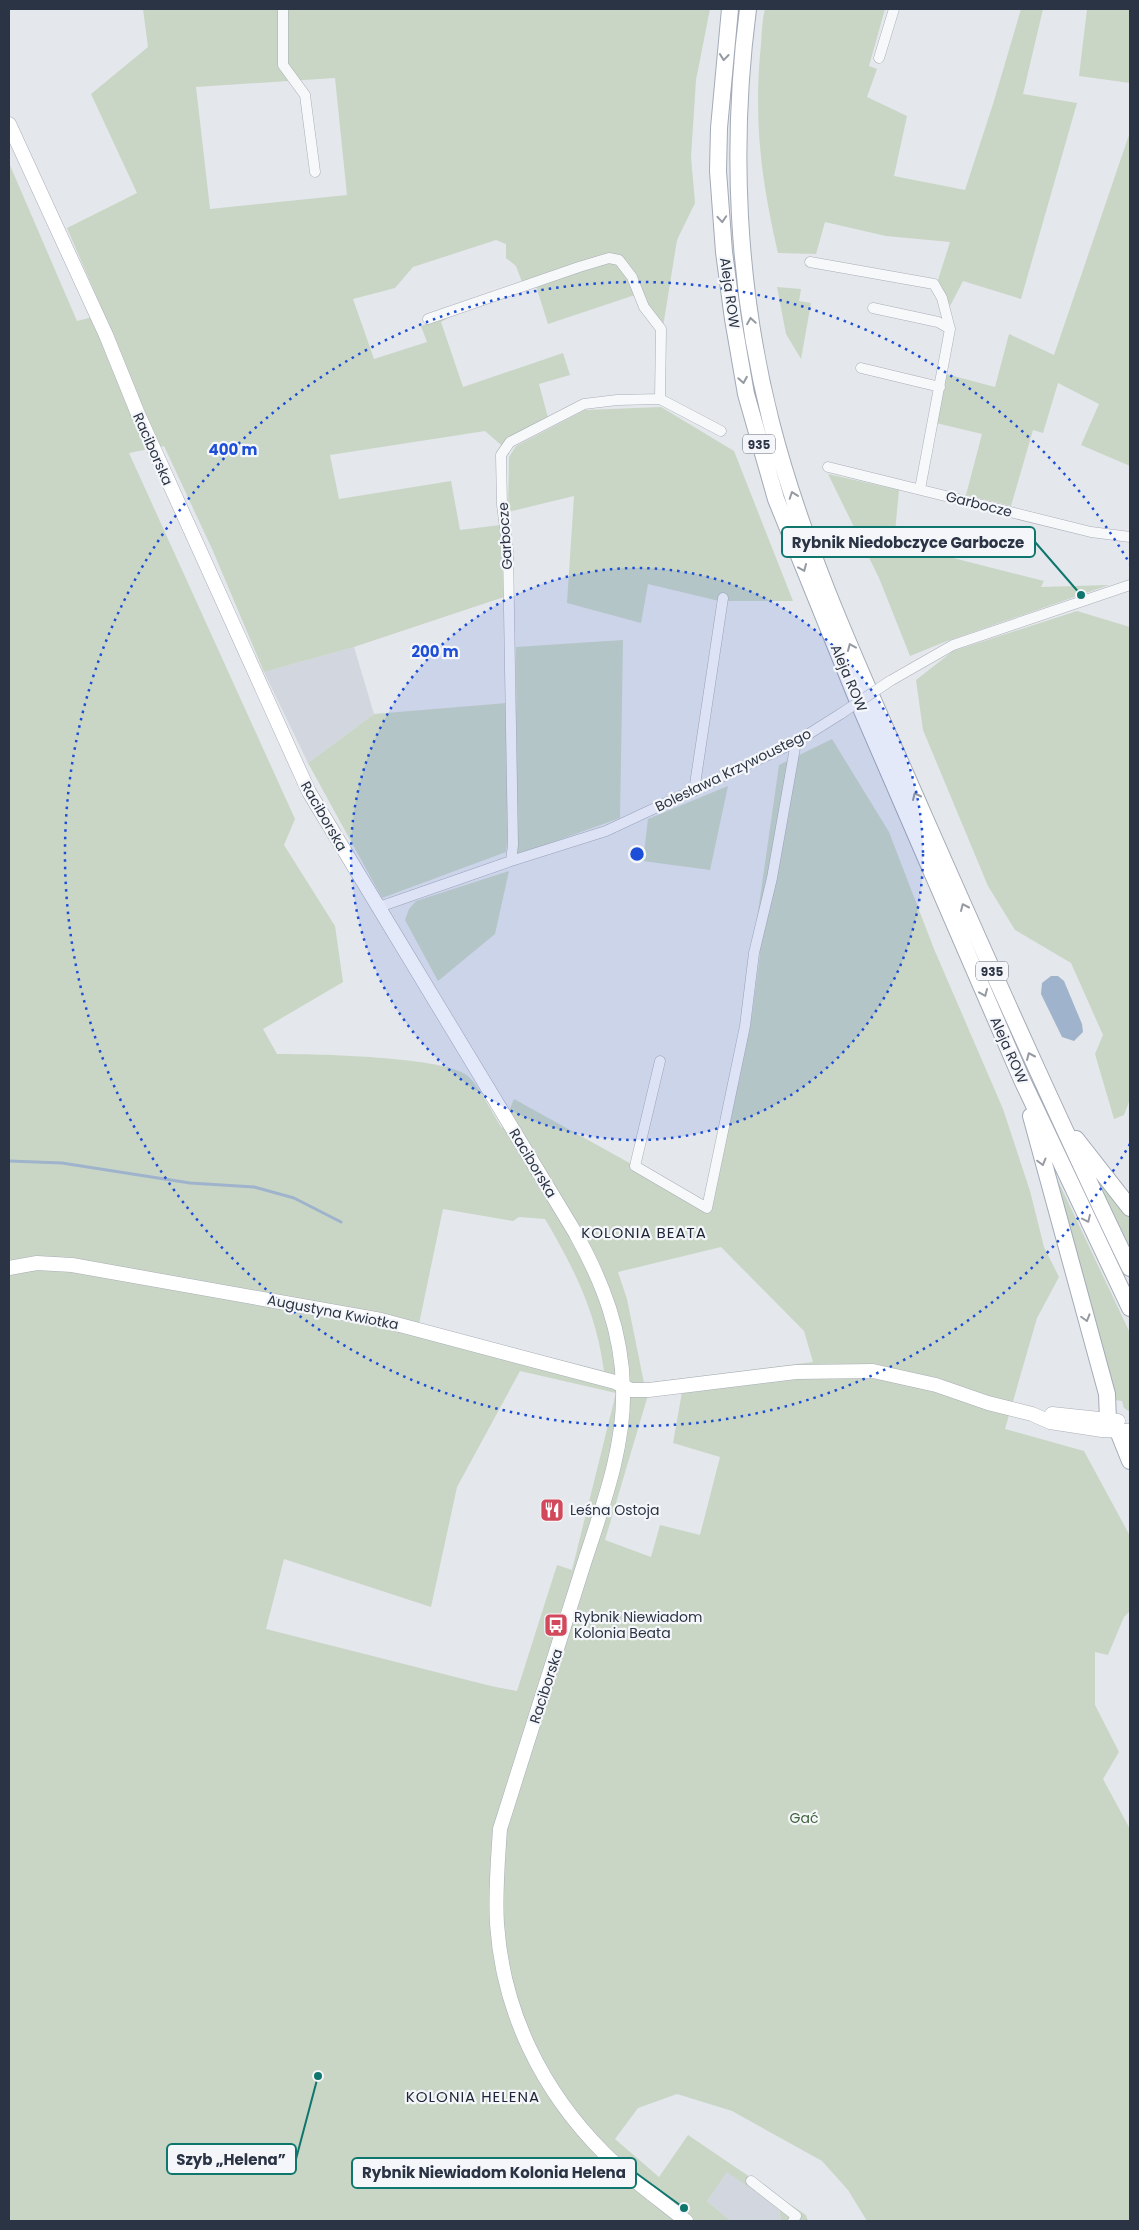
<svg xmlns="http://www.w3.org/2000/svg" width="1139" height="2230" viewBox="0 0 1139 2230" font-family="Poppins,sans-serif">
	<style>
		.built { fill: #d2d6de }
		.green { fill: #c9d6c5; fill-rule: evenodd }
		.water { fill: #9fb4cc }
		.lines { fill: none; stroke-linecap: round; stroke-linejoin: round }
		.stream { stroke: #9fb4cc; stroke-width: 3 }
		.street-casing { stroke: #a9aeb7; stroke-width: 11 }
		.secondary-casing { stroke: #a9aeb7; stroke-width: 15 }
		.primary-casing { stroke: #a3abb8; stroke-width: 18 }
		.street { stroke: #f7f8fa; stroke-width: 10 }
		.secondary { stroke: #fff; stroke-width: 14 }
		.primary { stroke: #fff; stroke-width: 16 }
		.street-bridge-casing { stroke: #a9aeb7; stroke-width: 11; stroke-linecap: butt }
		.street-bridge { stroke: #f7f8fa; stroke-width: 10 }
		.oneway { stroke: #959aa2 }
		.ring { fill: none; stroke: #1d4ed8; stroke-width: 2.5; stroke-dasharray: 2.5 5 }
		.labels { text-anchor: middle; dominant-baseline: central; stroke-width: 4.5; stroke-linejoin: round; paint-order: stroke }
		.shield { fill: #f4f6f9; stroke: #676e7b; stroke-width: 1 }
		.shield-label { font-size: 12px; font-weight: bold; fill: #2b3445 }
		.street-label { font-size: 14px; fill: #2b3445; stroke: #f4f6f9 }
		.poi-label { font-size: 14px; fill: #2b3445; stroke: #f4f6f9; text-anchor: start }
		.park-label { font-size: 14px; fill: #3f6138; stroke: #f4f6f9 }
		.neighbourhood-label { font-size: 15px; letter-spacing: 1px; fill: #1d2536; stroke: #f4f6f9 }
		.centre { fill: #1d4ed8; stroke: #f4f6f9; stroke-width: 2.5 }
		.ring-label { font-size: 15px; text-anchor: middle; font-weight: bold; fill: #1d4ed8; stroke: #f4f6f9; stroke-width: 4.5; stroke-linejoin: round; paint-order: stroke }
		.leader { fill: none; stroke: #0f766e; stroke-width: 2 }
		.callout-dot { fill: #0f766e; stroke: #f4f6f9; stroke-width: 2 }
		.callout { fill: #f4f6f9; stroke: #0f766e; stroke-width: 2 }
		.callout-label { font-size: 15px; text-anchor: middle; font-weight: bold; fill: #2b3445 }
	</style>
	<rect width="100%" height="100%" fill="#e4e7ec"/>
	<path class="built" d="M 354,647 L 374,714 L 308,763 L 264,672 Z
		M 727,2171 L 779,2208 L 781,2221 L 731,2221 L 707,2201 Z"/>
	<path class="green" d="M 143,9 L 710,9 L 696,80 L 691,157 L 695,203 L 677,240 L 663,327 L 652,314 L 619,257 L 606,254 L 522,282 L 516,266 L 506,258 L 506,244 L 496,240 L 413,267 L 395,288 L 353,299 L 374,359 L 427,342 L 421,326 L 458,312 L 441,322 L 463,387 L 563,353 L 570,375 L 539,384 L 548,418 L 501,445 L 485,431 L 330,455 L 339,499 L 451,481 L 460,530 L 500,525 L 504,597 L 354,647 L 264,672 L 213,551 L 164,446 L 129,453 L 295,819 L 284,845 L 335,926 L 343,982 L 263,1029 L 277,1054 C 311,1054 448,1056 469,1077 C 481,1089 492,1113 502,1128 L 514,1099 L 635,1166 L 709,1212 L 752,1015 L 760,954 L 754,940 L 779,765 L 832,739 L 889,832 L 934,949 L 1003,1109 L 1030,1191 L 1044,1247 L 1059,1277 L 1037,1318 L 1005,1429 L 1084,1451 L 1130,1536 L 1130,1611 L 1124,1617 L 1108,1655 L 1095,1652 L 1095,1705 L 1119,1752 L 1103,1779 L 1130,1829 L 1130,2221 L 867,2221 L 848,2190 L 822,2161 L 732,2111 L 677,2094 L 638,2108 L 615,2139 L 659,2177 L 688,2135 L 806,2215 L 808,2221 L 781,2221 L 779,2208 L 727,2172 L 707,2201 L 731,2221 L 9,2221 L 9,163 L 77,321 L 104,314 L 67,228 L 137,193 L 91,94 L 148,47 ZM 335,78 L 347,195 L 210,209 L 196,87 ZM 443,1209 L 513,1221 L 519,1217 L 545,1219 C 575,1270 596,1312 604,1371 L 419,1324 ZM 721,1247 L 804,1331 L 813,1362 L 644,1383 L 627,1299 L 618,1272 ZM 520,1371 L 616,1393 L 572,1570 L 557,1565 L 517,1691 L 491,1686 L 266,1629 L 284,1559 L 431,1607 L 457,1487 ZM 682,1392 L 673,1443 L 720,1457 L 700,1535 L 660,1525 L 651,1557 L 605,1540 L 648,1395 Z
		M 765,9 L 885,9 L 869,66 L 877,69 L 867,97 L 907,116 L 894,176 L 965,190 L 993,104 L 1021,9 L 1043,9 L 1023,94 L 1077,103 L 1021,299 L 963,281 L 950,306 L 938,280 L 950,242 L 886,236 L 825,222 L 816,254 L 778,253 C 762,184 754,126 760,55 C 762,40 761,24 765,9 Z
		M 1087,9 L 1130,9 L 1130,83 L 1079,76 Z
		M 1130,132 L 1130,466 L 1081,445 L 1099,404 L 1058,383 L 1043,433 L 1033,430 L 1011,506 L 966,495 L 982,434 L 936,423 L 946,374 L 995,387 L 1009,334 L 1054,355 Z
		M 606,262 L 619,263 L 628,275 L 635,295 L 548,324 L 536,286 Z
		M 777,287 L 801,289 L 799,301 L 811,303 L 801,359 L 786,334 Z
		M 661,407 L 734,451 L 793,601 L 719,601 L 648,584 L 641,623 L 567,603 L 574,496 L 508,512 L 509,457 L 516,446 L 585,410 Z
		M 828,474 L 899,490 L 894,543 L 1044,581 L 1041,587 L 1109,585 L 947,641 L 910,656 L 879,578 Z
		M 1077,611 L 1130,627 L 1130,1099 L 1124,1115 L 1114,1119 L 1095,1054 L 1103,1035 L 1071,963 L 1015,930 L 988,886 L 923,730 L 916,680 L 953,651 Z
		M 623,640 L 620,818 L 517,855 L 516,647 Z
		M 507,703 L 508,833 L 506,852 L 382,898 L 308,763 L 374,714 Z
		M 728,786 L 710,870 L 643,861 L 648,819 Z
		M 509,871 L 495,934 L 438,981 L 405,920 L 409,909 L 416,901 Z
		M 1042,1147 L 1130,1333 L 1130,1412 L 1124,1408 L 1122,1401 L 1115,1400 Z
		M 1085,1158 L 1130,1215 L 1130,1250 Z"/>
	<path class="water" d="M 1051,976 L 1058,976 L 1064,981 L 1082,1024 L 1083,1032 L 1074,1041 L 1062,1037 L 1041,994 L 1042,983 Z"/>
	<g class="lines">
		<path class="stream" d="M 9,1161 L 62,1163 L 190,1183 L 254,1187 L 294,1198 L 341,1222"/>
		<g class="street-casing">
			<path id="street" d="M 283,9 L 283,65 L 305,95 L 315,172
				M 879,58 L 894,9
				M 810,262 L 934,284 L 942,298 L 950,329
				M 873,308 L 938,322 L 950,329 L 920,489
				M 428,319 L 579,267 L 609,258 L 619,260 L 632,277 L 644,307 L 661,329 L 660,399
				M 861,368 L 940,387
				M 828,467 L 1091,532 L 1130,537
				M 890,681 L 953,645 L 1130,585
				M 694,791 L 723,598
				M 511,861 L 513,845 L 508,551 L 502,505 L 501,455 L 510,442 L 584,404 L 617,400 L 660,399 L 721,431
				M 379,907 L 511,861 L 606,831 L 796,742 L 842,713
				M 660,1061 L 635,1166 L 707,1208 L 745,1026 L 754,953 L 772,878 L 796,742
				M 751,2181 L 796,2216 L 793,2221"/>
		</g>
		<g class="secondary-casing">
			<path id="secondary" d="M 9,124 L 106,335 L 138,414 L 309,792 L 576,1234 C 603,1283 622,1332 623,1388 C 625,1452 599,1515 580,1576 C 554,1660 527,1744 500,1829 C 498,1860 495,1892 497,1924 C 503,2012 542,2091 604,2153 C 629,2178 659,2199 686,2221
				M 9,1268 L 37,1263 L 72,1265 L 381,1320 L 615,1382 L 631,1390 L 649,1390 L 796,1372 L 873,1371 L 936,1385 L 988,1403 L 1032,1414 L 1050,1422 L 1102,1430 L 1130,1431
				M 1052,1414 L 1118,1421"/>
		</g>
		<g class="primary-casing">
			<path id="primary" d="M 730,9 L 719,128 L 718,171 L 724,252 L 733,319 L 746,394 L 776,499 L 857,699 L 1022,1080 L 1130,1308
				M 748,9 C 730,146 737,288 771,422 C 806,559 868,687 924,816 C 991,968 1058,1119 1130,1268
				M 1031,1116 L 1107,1394 L 1108,1421 L 1118,1431 L 1130,1461
				M 1076,1139 L 1130,1208"/>
		</g>
		<use href="#street" class="street"/>
		<use href="#secondary" class="secondary"/>
		<use href="#primary" class="primary"/>
		<g class="street-bridge-casing">
			<path id="street-bridge" d="M 842,713 L 890,681"/>
		</g>
		<use href="#street-bridge" class="street-bridge"/>
	</g>
	<defs><path id="oneway-chevron" d="M-2-3.5L2.5 0L-2 3.5" fill="none" stroke-width="1.6" stroke-linecap="round" stroke-linejoin="round" transform="scale(1.25)"/></defs>
	<g class="oneway">
		<use href="#oneway-chevron" transform="translate(724 57) rotate(96)"/>
		<use href="#oneway-chevron" transform="translate(722 219) rotate(86)"/>
		<use href="#oneway-chevron" transform="translate(751 321) rotate(-99)"/>
		<use href="#oneway-chevron" transform="translate(743 380) rotate(80)"/>
		<use href="#oneway-chevron" transform="translate(793 495) rotate(-109)"/>
		<use href="#oneway-chevron" transform="translate(803 568) rotate(67)"/>
		<use href="#oneway-chevron" transform="translate(851 647) rotate(-113)"/>
		<use href="#oneway-chevron" transform="translate(916 796) rotate(-114)"/>
		<use href="#oneway-chevron" transform="translate(964 907) rotate(-114)"/>
		<use href="#oneway-chevron" transform="translate(984 993) rotate(67)"/>
		<use href="#oneway-chevron" transform="translate(1030 1056) rotate(-114)"/>
		<use href="#oneway-chevron" transform="translate(1042 1162) rotate(75)"/>
		<use href="#oneway-chevron" transform="translate(1087 1219) rotate(65)"/>
		<use href="#oneway-chevron" transform="translate(1086 1318) rotate(74)"/>
	</g>
	<circle cx="637" cy="854" r="286" fill="#1d4ed8" fill-opacity=".12"/>
	<g class="ring">
		<circle cx="637" cy="854" r="286"/>
		<path d="M1130 1144A572 572 0 1 1 1130 564"/>
	</g>
	<defs>
		<g id="restaurant-square" transform="scale(1.25)"><rect x="-9" y="-9" width="18" height="18" rx="4" fill="#d1495b" stroke="#f4f6f9"/><path d="M-5-6h1v4h1v-4h1v4h1v-4h1v5L-1.5 .5V6h-2V.5L-5-1ZM5-6V6H3V1.5H1.5Q1.5-4 5-6Z" fill="#fff"/></g>
		<g id="bus-square" transform="scale(1.25)"><rect x="-9" y="-9" width="18" height="18" rx="4" fill="#d1495b" stroke="#f4f6f9"/><path d="M-5-6H5V4H4V6H2V4H-2V6H-4V4H-5ZM-3.5-4V0h7V-4ZM-3.5 1.2v1.5H-2V1.2ZM2 1.2v1.5H3.5V1.2Z" fill="#fff"/></g>
	</defs>
	<g fill-rule="evenodd">
		<use href="#restaurant-square" x="552" y="1510"/>
		<use href="#bus-square" x="556" y="1625"/>
	</g>
	<g class="labels">
		<g class="shield">
			<rect x="743" y="434.5" width="32" height="19" rx="4"/>
			<rect x="976" y="961.5" width="32" height="19" rx="4"/>
		</g>
		<g class="shield-label">
			<text x="759" y="444">935</text>
			<text x="992" y="971">935</text>
		</g>
		<g class="street-label">
			<text transform="translate(730 293) rotate(82)">Aleja ROW</text>
			<text transform="translate(153 449) rotate(66)">Raciborska</text>
			<text transform="translate(979 504) rotate(14)">Garbocze</text>
			<text transform="translate(505 536) rotate(-94)">Garbocze</text>
			<text transform="translate(849 678) rotate(67)">Aleja ROW</text>
			<text transform="translate(733 770) rotate(-26)">Bolesława Krzywoustego</text>
			<text transform="translate(324 816) rotate(60)">Raciborska</text>
			<text transform="translate(1009 1050) rotate(66)">Aleja ROW</text>
			<text transform="translate(533 1163) rotate(59)">Raciborska</text>
			<text transform="translate(333 1312) rotate(11)">Augustyna Kwiotka</text>
			<text transform="translate(546 1686) rotate(-72)">Raciborska</text>
		</g>
		<g class="poi-label">
			<text x="570" y="1510">Leśna Ostoja</text>
			<text x="574" y="1617">Rybnik Niewiadom<tspan x="574" dy="16">Kolonia Beata</tspan></text>
		</g>
		<g class="park-label">
			<text x="804" y="1818">Gać</text>
		</g>
		<g class="neighbourhood-label">
			<text x="644" y="1232">KOLONIA BEATA</text>
			<text x="473" y="2096">KOLONIA HELENA</text>
		</g>
	</g>
	<circle cx="637" cy="854" r="8" class="centre"/>
	<g class="ring-label">
		<text x="233" y="455">400 m</text>
		<text x="435" y="657">200 m</text>
	</g>
	<path class="leader" d="M1081 595L1035 542M318 2076L296 2159M684 2208L636 2173"/>
	<g class="callout-dot">
		<circle cx="1081" cy="595" r="5"/>
		<circle cx="318" cy="2076" r="5"/>
		<circle cx="684" cy="2208" r="5"/>
	</g>
	<g class="callout">
		<rect x="782" y="527" width="253" height="30" rx="5"/>
		<rect x="167" y="2144" width="129" height="30" rx="5"/>
		<rect x="352" y="2158" width="284" height="30" rx="5"/>
	</g>
	<g class="callout-label">
		<text x="908" y="548">Rybnik Niedobczyce Garbocze</text>
		<text x="231" y="2165">Szyb „Helena”</text>
		<text x="494" y="2178">Rybnik Niewiadom Kolonia Helena</text>
	</g>
	<rect width="1139" height="2230" fill="none" stroke="#2b3445" stroke-width="20"/>
</svg>
